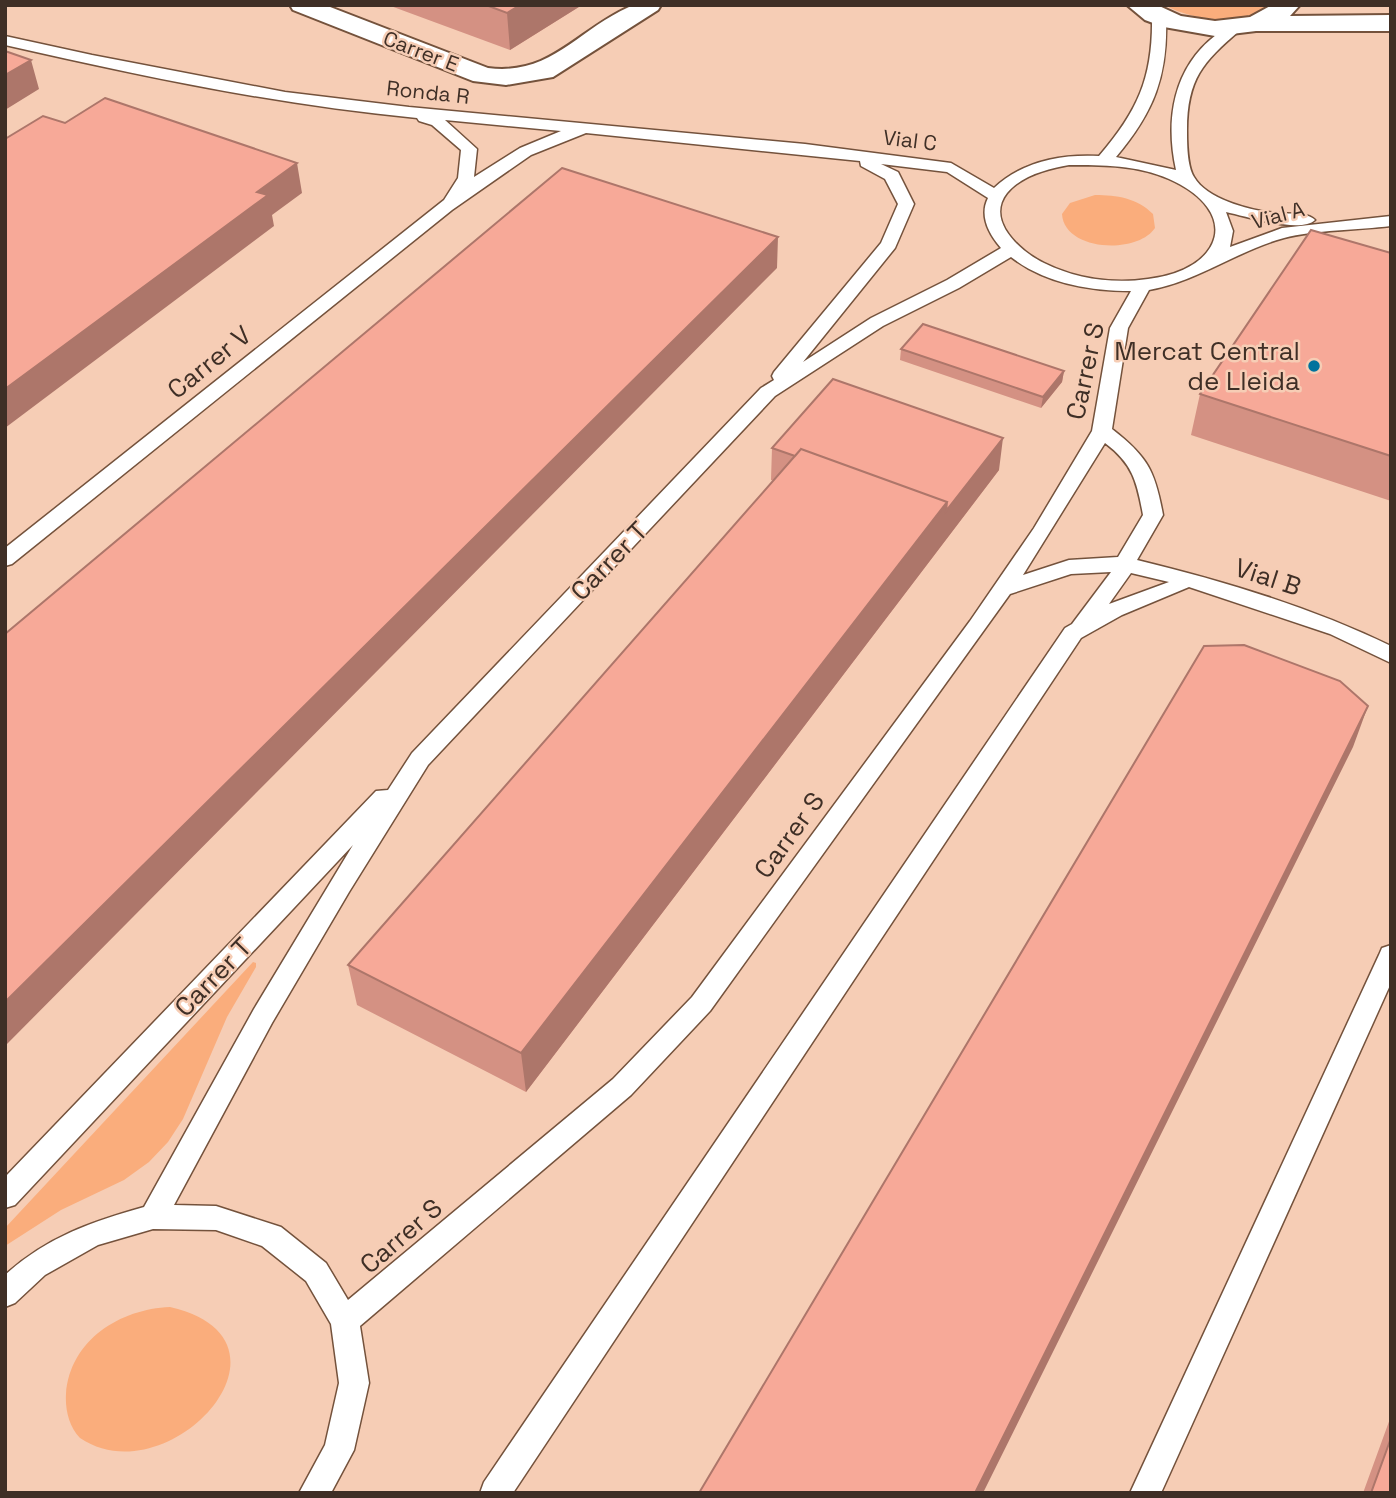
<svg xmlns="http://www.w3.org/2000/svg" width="1396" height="1498" viewBox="0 0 1396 1498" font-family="'Space Grotesk',sans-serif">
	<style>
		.green { fill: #faad7c }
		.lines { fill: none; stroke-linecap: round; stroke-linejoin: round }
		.lane-casing { stroke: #74523c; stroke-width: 3 }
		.street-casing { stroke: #74523c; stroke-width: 4 }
		.lane { fill: #fff; fill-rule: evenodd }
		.street { fill: #fff; fill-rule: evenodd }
		.wall { fill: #d49183 }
		.shaded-wall { fill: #ad766a }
		.building { fill: #f7a998; stroke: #ad766a; stroke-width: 2 }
		.poi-dot { fill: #00729d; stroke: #f6cdb5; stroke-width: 2.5 }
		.labels { text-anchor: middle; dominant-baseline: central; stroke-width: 5; stroke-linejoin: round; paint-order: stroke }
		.far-street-label { font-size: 21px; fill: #3f2f26; stroke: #f6cdb5 }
		.poi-label { font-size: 26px; fill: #3f2f26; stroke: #f6cdb5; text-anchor: end }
		.street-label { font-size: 26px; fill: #3f2f26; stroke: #f6cdb5 }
	</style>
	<rect width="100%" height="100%" fill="#f6cdb5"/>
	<path class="green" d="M 1164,5 L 1270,5 C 1240,27 1195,21 1164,5 Z
		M 1095,195 C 1117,195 1137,198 1153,214 L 1155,228 C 1137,255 1064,251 1062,214 L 1070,203 Z
		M 253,962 L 256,963 L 256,967 L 227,1017 L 183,1119 L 168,1142 L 149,1162 L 124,1180 L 61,1210 L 5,1246 L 5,1228 Z
		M 170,1307 C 313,1340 169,1498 80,1438 C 69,1427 65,1409 66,1394 C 70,1340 120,1309 170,1307 Z"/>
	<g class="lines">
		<g class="lane-casing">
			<path id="lane" d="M 1159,13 L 1166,17 C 1168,76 1154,112 1116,157 L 1176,170 C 1165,120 1173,68 1216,35 C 1224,29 1229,22 1239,25 L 1242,28 L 1239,31 C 1203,62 1187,79 1187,130 C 1187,143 1187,166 1194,177 C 1207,200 1254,212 1279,213 C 1290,214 1307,212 1315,220 C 1301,234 1245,216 1226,212 L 1233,231 L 1230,247 L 1282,228 L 1391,216 L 1391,226 C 1359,230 1314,230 1284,238 C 1236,251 1199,281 1149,290 L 1128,328 L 1112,429 C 1148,457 1155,471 1163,515 L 1137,560 C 1223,581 1311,607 1391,646 L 1391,663 L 1330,634 L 1189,587 L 1122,615 L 1081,638 L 513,1493 L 480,1493 L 484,1482 L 1065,628 L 1072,624 L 1111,572 L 1071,574 L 1010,594 L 710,1011 L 631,1095 L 360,1326 L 369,1383 L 354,1450 L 331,1493 L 299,1493 L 325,1445 L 339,1383 L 331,1324 L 306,1281 L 262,1246 L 216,1230 L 153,1229 L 98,1245 L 45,1275 L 15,1303 L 5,1307 L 5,1275 C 47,1237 91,1222 144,1207 L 254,1009 L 353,845 L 15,1205 L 5,1208 L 5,1177 L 376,791 L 388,790 L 412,753 L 761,388 L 774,380 L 772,376 L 774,372 L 881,243 L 898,204 L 885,179 L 861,166 L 860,161 L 586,133 L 531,155 L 452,210 L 12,564 L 5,566 L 5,548 L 444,200 L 458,178 L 461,150 L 432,125 L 419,121 L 417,118 C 278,105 141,76 5,45 L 5,36 L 92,55 L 285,92 L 409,107 L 805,144 L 951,163 L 994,188 C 1023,161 1061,154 1099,156 C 1138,111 1153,77 1152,17 ZM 445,120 L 561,131 L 520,148 L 474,177 L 477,149 ZM 881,164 L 947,172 L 988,198 C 979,216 989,234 1001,248 L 947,280 L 871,318 L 803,362 L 895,248 L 914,204 L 898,172 ZM 1069,165 C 1102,165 1138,165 1169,179 C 1243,212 1223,270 1148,279 C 1113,284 1076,279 1044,263 C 1021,252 985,221 1007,193 C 1022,175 1048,169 1069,165 ZM 1011,257 C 1044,283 1090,291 1131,291 L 1110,328 L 1092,431 L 1034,528 L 970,621 L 692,997 L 613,1079 L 348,1300 L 326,1263 L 281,1227 L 216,1206 L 174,1205 L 272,1023 L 349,892 L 428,765 L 775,396 L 883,326 L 959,288 ZM 1105,443 C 1133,464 1137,482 1143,515 L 1118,557 L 1069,560 L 1023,575 ZM 1131,573 L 1169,582 L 1109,604 Z
				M 1391,945 L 1391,983 L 1161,1493 L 1130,1493 L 1379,955 L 1382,948 Z"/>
		</g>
		<g class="street-casing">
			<path id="street" d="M 290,5 L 325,5 L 488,68 C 551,76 577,30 629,7 C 638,3 652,5 661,5 L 658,10 L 553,77 L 506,85 L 473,81 L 293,10 Z
				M 1127,5 L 1157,5 L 1181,16 L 1215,21 L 1250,17 L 1272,5 L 1300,5 L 1290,16 L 1391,15 L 1391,31 L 1256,31 L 1215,36 L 1164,27 L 1145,20 Z"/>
		</g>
		<use href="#lane" class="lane"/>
		<use href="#street" class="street"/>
	</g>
	<path class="wall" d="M 388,5 L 582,5 L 510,50 Z
		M 1391,253 L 1391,501 L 1191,435 L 1200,394 Z
		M 901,349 L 1064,371 L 1062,382 L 1041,408 L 900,360 Z
		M 772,448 L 999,470 L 526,1092 L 357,1005 L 348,965 L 774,481 L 771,480 Z
		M 1391,1416 L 1391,1493 L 1363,1493 Z"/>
	<path class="shaded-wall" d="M 520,5 L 582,5 L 510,50 L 507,13 Z
		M 31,60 L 39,89 L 5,110 L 5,75 Z
		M 297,163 L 302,193 L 272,215 L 274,226 L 5,428 L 5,389 L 257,192 Z
		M 778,237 L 777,268 L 5,1046 L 5,1002 Z
		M 1064,371 L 1062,382 L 1041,408 L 1043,397 Z
		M 1003,438 L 999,470 L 526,1092 L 521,1053 L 947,502 Z
		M 1368,706 L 1353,747 L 983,1493 L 975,1493 Z"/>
	<path class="building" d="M 486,5 L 520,5 L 507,13 Z
		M 5,51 L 31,60 L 5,75 Z
		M 105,98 L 297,163 L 257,192 L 268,195 L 5,389 L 5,139 L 43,116 L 65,123 Z
		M 562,168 L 778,237 L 5,1002 L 5,634 Z
		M 1311,230 L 1391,253 L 1391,456 L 1200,394 Z
		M 923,324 L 1064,371 L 1043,397 L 901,349 Z
		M 833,379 L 1003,438 L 946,511 L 947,502 L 801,449 L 795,456 L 772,448 Z
		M 801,449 L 947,502 L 521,1053 L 348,965 Z
		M 1244,645 L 1340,681 L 1368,706 L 975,1493 L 699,1493 L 1204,646 Z
		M 1391,1438 L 1391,1493 L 1371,1493 Z"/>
	<circle class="poi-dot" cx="1314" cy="366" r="7"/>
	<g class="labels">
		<g class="far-street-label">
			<text transform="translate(421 51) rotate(21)">Carrer E</text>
			<text transform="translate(428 92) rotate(6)">Ronda R</text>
			<text transform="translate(910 140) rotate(7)">Vial C</text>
			<text transform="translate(1278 215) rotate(-15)">Vial A</text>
		</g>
		<g class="poi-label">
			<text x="1300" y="351">Mercat Central<tspan x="1300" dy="30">de Lleida</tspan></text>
		</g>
		<g class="street-label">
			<text transform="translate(209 362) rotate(-39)">Carrer V</text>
			<text transform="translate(1085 371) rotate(-78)">Carrer S</text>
			<text transform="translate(609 561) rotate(-46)">Carrer T</text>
			<text transform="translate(1268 577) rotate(18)">Vial B</text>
			<text transform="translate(789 835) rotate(-54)">Carrer S</text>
			<text transform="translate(213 977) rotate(-46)">Carrer T</text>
			<text transform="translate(401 1236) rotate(-41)">Carrer S</text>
		</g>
	</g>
	<rect width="1396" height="1498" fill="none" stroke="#3f2f26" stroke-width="14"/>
</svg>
